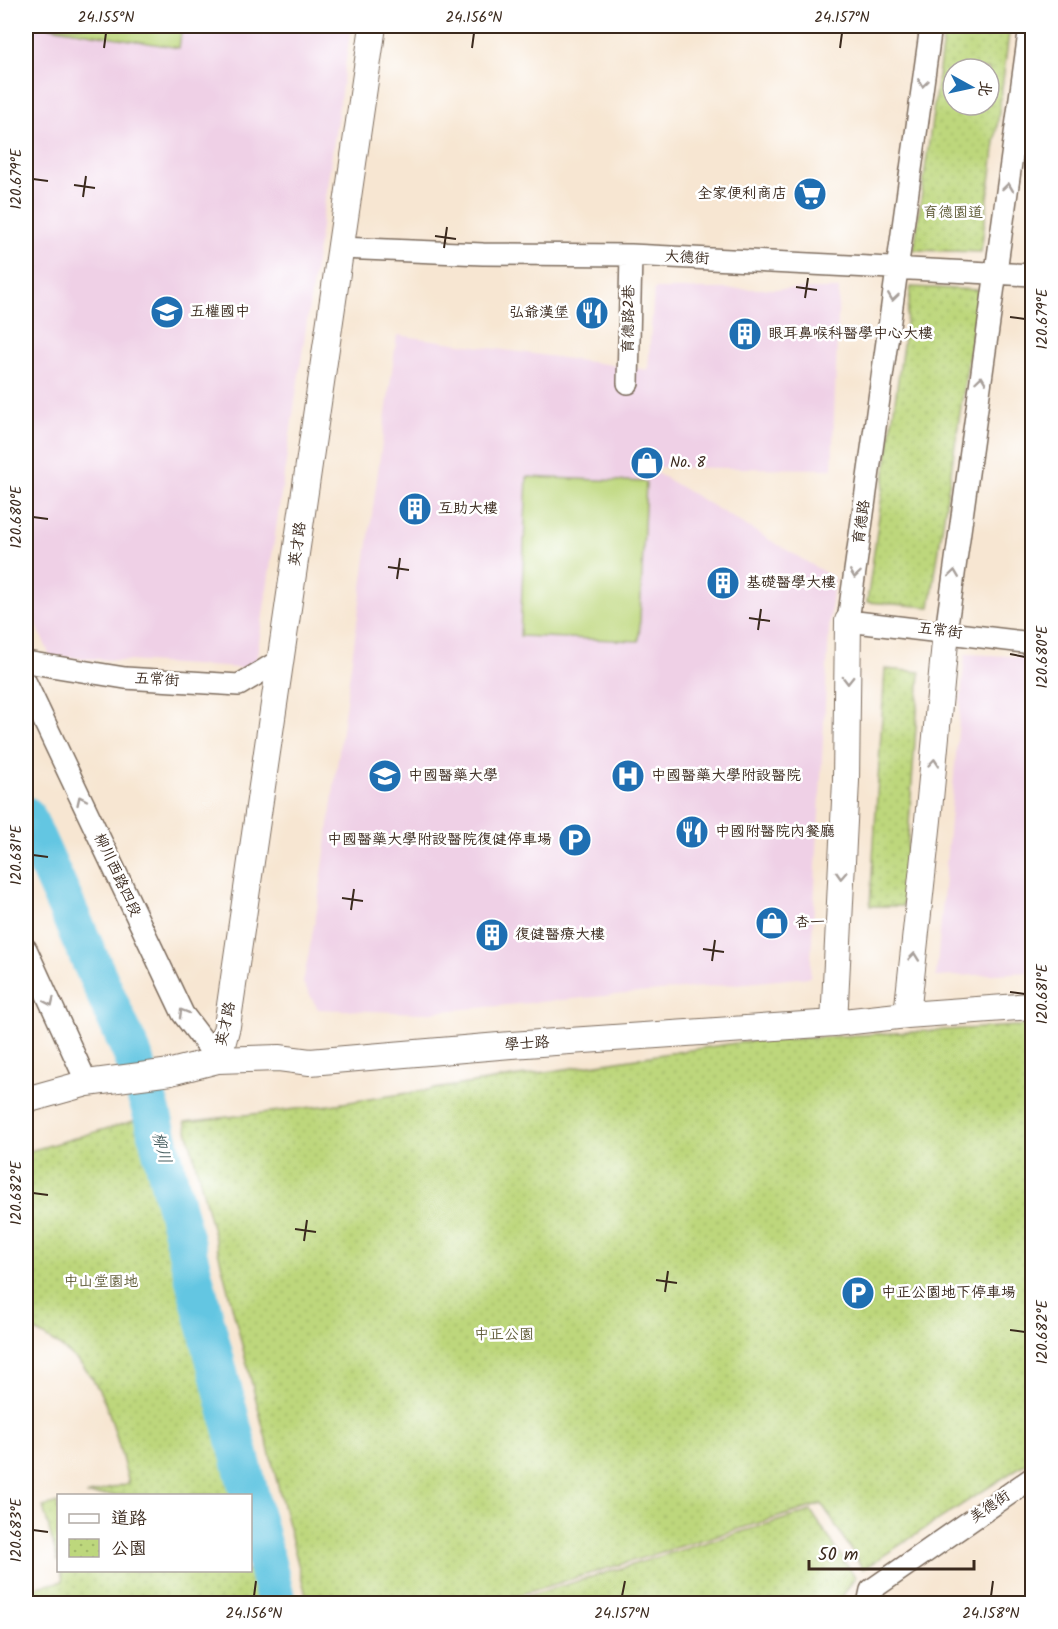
<svg xmlns="http://www.w3.org/2000/svg" width="1058" height="1629" viewBox="0 0 1058 1629" font-family="Kalam,'LXGW WenKai TC',sans-serif">
	<style>
		.built { fill: #efd0e6 }
		.green { fill: #bdd77c; stroke: #7c804d; stroke-width: 1.5 }
		.park { fill: url(#park-dots); stroke: #7c804d; stroke-width: 1.5; fill-rule: evenodd }
		.lines { fill: none; stroke-linecap: round; stroke-linejoin: round }
		.river { stroke: #64c6e2; stroke-width: 39 }
		.minor-casing { stroke: #7d6c5d; stroke-width: 24 }
		.tertiary-casing { stroke: #7d6c5d; stroke-width: 28 }
		.minor { stroke: #fff; stroke-width: 21 }
		.tertiary { stroke: #fff; stroke-width: 26 }
		.oneway { stroke: #a79f9a }
		.ticks { fill: none; stroke: #3b2a1e; stroke-width: 2 }
		.labels { text-anchor: middle; dominant-baseline: central; stroke-width: 5; stroke-linejoin: round; paint-order: stroke }
		.poi-label { font-size: 15px; fill: #3b2a1e; stroke: #fff; text-anchor: start }
		.park-label { font-size: 15px; fill: #625e3a; stroke: #fff }
		.street-label { font-size: 15px; fill: #3b2a1e; stroke: #fff }
		.water-label { font-size: 16px; font-style: italic; fill: #496163; stroke: #fff }
		.neatline { fill: none; stroke: #3b2a1e; stroke-width: 2 }
		.ticks-label { font-size: 15px; text-anchor: middle; fill: #3b2a1e }
	</style>
	<defs>
		<pattern id="park-dots" width="8" height="8" patternUnits="userSpaceOnUse" patternTransform="scale(1.5)"><rect width="8" height="8" fill="#bdd77c"/><path d="M2 2h.1M6 6h.1" fill="none" stroke="#a3b96b" stroke-width="1.8" stroke-linecap="round"/></pattern>
	</defs>
	<rect width="100%" height="100%" fill="#fff"/>
	<filter id="ink" filterUnits="userSpaceOnUse"><feTurbulence type="fractalNoise" baseFrequency=".0167" numOctaves="2"/><feDisplacementMap in="SourceGraphic" scale="12" xChannelSelector="R" yChannelSelector="G"/><feConvolveMatrix kernelMatrix="1 2 1 2 8 2 1 2 1" color-interpolation-filters="sRGB"/></filter>
	<filter id="wash" filterUnits="userSpaceOnUse"><feTurbulence type="fractalNoise" baseFrequency=".008" numOctaves="4" result="noise"/><feDisplacementMap in="SourceGraphic" scale="24" xChannelSelector="R" yChannelSelector="G"/><feGaussianBlur stdDeviation="1.35" result="paint"/><feColorMatrix in="noise" values="0 0 0 0 0 0 0 0 0 0 0 0 0 0 0 0 0 1.4 0 .05"/><feComposite in="paint" operator="in"/></filter>
	<g filter="url(#wash)">
		<rect width="100%" height="100%" fill="#f7e6d2"/>
		<path class="built" d="M 26,26 L 351,26 L 255,669 L 50,656 L 26,599 Z
			M 654,289 L 839,289 L 832,469 L 643,467 L 662,476 L 834,578 L 829,631 L 810,977 L 421,1013 L 318,1009 L 303,983 L 317,910 L 397,335 L 648,370 Z
			M 965,654 L 1027,657 L 1028,696 L 1032,708 L 1032,972 L 936,977 Z"/>
		<path class="green" d="M 44,26 L 182,26 L 179,48 Z
			M 527,477 L 646,482 L 639,641 L 520,636 Z"/>
		<path class="park" d="M 945,26 L 1010,26 L 981,252 L 914,250 ZM 953,69 L 989,69 L 989,105 L 953,105 Z
			M 911,287 L 979,290 L 930,607 L 867,602 Z
			M 885,669 L 920,672 L 903,906 L 870,906 Z
			M 1032,1025 L 1032,1459 L 863,1569 L 822,1504 L 492,1603 L 308,1603 L 185,1122 L 330,1105 L 742,1042 Z
			M 137,1120 L 233,1495 L 86,1495 L 129,1483 C 118,1446 111,1401 86,1370 C 70,1351 47,1337 26,1326 L 26,1152 Z
			M 58,1503 L 58,1562 L 43,1507 Z
			M 811,1511 L 855,1577 L 838,1603 L 505,1603 Z
			M 251,1564 L 261,1603 L 30,1603 L 36,1600 L 33,1588 L 63,1581 L 61,1571 L 250,1570 Z"/>
		<g class="lines">
			<path class="river" d="M 26,816 L 133,1056 L 151,1110 L 250,1496
				M 250,1499 L 277,1604"/>
		</g>
	</g>
	<g filter="url(#ink)">
		<g class="lines">
			<g class="minor-casing">
				<path id="minor" d="M 931,26 L 848,621 L 1032,643
					M 340,248 L 483,254 L 631,255 L 1032,275
					M 628,383 L 631,255
					M 946,632 L 1030,26
					M 26,662 L 125,678 L 239,685 L 282,659
					M 26,683 L 183,1014 L 218,1060
					M 26,949 L 87,1083
					M 868,1604 L 871,1590 L 1032,1478"/>
			</g>
			<g class="tertiary-casing">
				<path id="tertiary" d="M 907,1015 L 928,820 L 946,632
					M 834,1023 L 846,781 L 848,621
					M 218,1060 L 227,1026 L 373,26
					M 26,1100 L 87,1083 L 171,1072 L 218,1060 L 279,1058 L 310,1062 L 511,1045 L 834,1023 L 907,1015 L 1032,1006"/>
			</g>
			<use href="#minor" class="minor"/>
			<use href="#tertiary" class="tertiary"/>
		</g>
		<defs><path id="oneway-chevron" d="M-2-3.5L2.5 0L-2 3.5" fill="none" stroke-width="1.6" stroke-linecap="round" stroke-linejoin="round" transform="scale(1.5)"/></defs>
		<g class="oneway">
			<use href="#oneway-chevron" transform="translate(923 83) rotate(98)"/>
			<use href="#oneway-chevron" transform="translate(1008 187) rotate(-82)"/>
			<use href="#oneway-chevron" transform="translate(893 297) rotate(98)"/>
			<use href="#oneway-chevron" transform="translate(981 380) rotate(-82)"/>
			<use href="#oneway-chevron" transform="translate(855 574) rotate(98)"/>
			<use href="#oneway-chevron" transform="translate(954 574) rotate(-82)"/>
			<use href="#oneway-chevron" transform="translate(848 680) rotate(91)"/>
			<use href="#oneway-chevron" transform="translate(934 763) rotate(-85)"/>
			<use href="#oneway-chevron" transform="translate(81 800) rotate(-115)"/>
			<use href="#oneway-chevron" transform="translate(841 875) rotate(93)"/>
			<use href="#oneway-chevron" transform="translate(914 957) rotate(-84)"/>
			<use href="#oneway-chevron" transform="translate(50 1002) rotate(65)"/>
			<use href="#oneway-chevron" transform="translate(183 1013) rotate(-120)"/>
		</g>
	</g>
	<path class="ticks" d="M 104,48 L 106,33M 472,48 L 474,33M 840,48 L 842,33M 33,179 L 48,181M 74,185 L 95,188M 83,197 L 86,176M 435,236 L 456,239M 444,248 L 447,227M 796,287 L 817,290M 805,298 L 808,278M 1010,317 L 1025,319M 33,517 L 48,519M 388,567 L 409,570M 397,579 L 400,558M 749,618 L 770,621M 758,630 L 761,609M 1010,654 L 1025,657M 33,855 L 48,857M 342,898 L 363,901M 351,910 L 354,889M 703,949 L 724,952M 712,961 L 715,940M 1010,992 L 1025,994M 33,1193 L 48,1195M 295,1229 L 316,1232M 304,1241 L 307,1220M 656,1280 L 677,1283M 665,1292 L 668,1271M 1010,1330 L 1025,1332M 33,1530 L 48,1532M 254,1596 L 256,1581M 622,1596 L 625,1581M 991,1596 L 993,1581"/>
	<defs>
		<g id="supermarket-disc" transform="scale(1.725)"><circle r="9.5" fill="#1f6fb2" stroke="#fff"/><path d="M-6-5.5h2.5l.6 2H6L4.5 2H-2.5L-4.4-4H-6ZM-1.5 3.2a1.3 1.3 0 1 0 .1 0ZM3 3.2a1.3 1.3 0 1 0 .1 0Z" fill="#fff"/></g>
		<g id="school-disc" transform="scale(1.725)"><circle r="9.5" fill="#1f6fb2" stroke="#fff"/><path d="M0-5L7-2L0 1L-7-2ZM-4 1L0 2.5L4 1V4Q0 6-4 4Z" fill="#fff"/></g>
		<g id="restaurant-disc" transform="scale(1.725)"><circle r="9.5" fill="#1f6fb2" stroke="#fff"/><path d="M-5-6h1v4h1v-4h1v4h1v-4h1v5L-1.5 .5V6h-2V.5L-5-1ZM5-6V6H3V1.5H1.5Q1.5-4 5-6Z" fill="#fff"/></g>
		<g id="building-disc" transform="scale(1.725)"><circle r="9.5" fill="#1f6fb2" stroke="#fff"/><path d="M-4-6H4V6H1V3H-1V6H-4ZM-2.5-4.3h1.7v1.8h-1.7ZM.8-4.3h1.7v1.8H.8ZM-2.5-1h1.7V.8h-1.7ZM.8-1h1.7V.8H.8Z" fill="#fff"/></g>
		<g id="shop-disc" transform="scale(1.725)"><circle r="9.5" fill="#1f6fb2" stroke="#fff"/><path d="M-5-2.5h2.3a2.7 3.5 0 0 1 5.4 0H5L5.5 6h-11ZM-1.5-2.5h3a1.5 2.3 0 0 0-3 0Z" fill="#fff"/></g>
		<g id="university-disc" transform="scale(1.725)"><circle r="9.5" fill="#1f6fb2" stroke="#fff"/><path d="M0-5L7-2L0 1L-7-2ZM-4 1L0 2.5L4 1V4Q0 6-4 4Z" fill="#fff"/></g>
		<g id="hospital-disc" transform="scale(1.725)"><circle r="9.5" fill="#1f6fb2" stroke="#fff"/><path d="M-5-5h3v3.5h4V-5h3V5h-3V1.5h-4V5h-3Z" fill="#fff"/></g>
		<g id="parking-disc" transform="scale(1.725)"><circle r="9.5" fill="#1f6fb2" stroke="#fff"/><path d="M-3.5-5.5H1a3.5 3.5 0 0 1 0 7H-1V5.5H-3.5ZM-1-3.4V-.6H.8a1.4 1.4 0 0 0 0-2.8Z" fill="#fff"/></g>
	</defs>
	<g fill-rule="evenodd">
		<use href="#supermarket-disc" x="810" y="194"/>
		<use href="#school-disc" x="167" y="312"/>
		<use href="#restaurant-disc" x="592" y="313"/>
		<use href="#building-disc" x="745" y="334"/>
		<use href="#shop-disc" x="647" y="463"/>
		<use href="#building-disc" x="415" y="509"/>
		<use href="#building-disc" x="723" y="583"/>
		<use href="#university-disc" x="385" y="776"/>
		<use href="#hospital-disc" x="628" y="776"/>
		<use href="#restaurant-disc" x="692" y="832"/>
		<use href="#parking-disc" x="575" y="840"/>
		<use href="#shop-disc" x="772" y="923"/>
		<use href="#building-disc" x="492" y="935"/>
		<use href="#parking-disc" x="858" y="1293"/>
	</g>
	<g class="labels">
		<g class="poi-label">
			<text x="787" y="194" text-anchor="end">全家便利商店</text>
			<text x="190" y="312">五權國中</text>
			<text x="569" y="313" text-anchor="end">弘爺漢堡</text>
			<text x="768" y="334">眼耳鼻喉科醫學中心大樓</text>
			<text x="670" y="463">No. 8</text>
			<text x="438" y="509">互助大樓</text>
			<text x="746" y="583">基礎醫學大樓</text>
			<text x="408" y="776">中國醫藥大學</text>
			<text x="651" y="776">中國醫藥大學附設醫院</text>
			<text x="715" y="832">中國附醫院內餐廳</text>
			<text x="552" y="840" text-anchor="end">中國醫藥大學附設醫院復健停車場</text>
			<text x="795" y="923">杏一</text>
			<text x="515" y="935">復健醫療大樓</text>
			<text x="881" y="1293">中正公園地下停車場</text>
		</g>
		<g class="park-label">
			<text x="953" y="213">育德園道</text>
			<text x="101" y="1282">中山堂園地</text>
			<text x="504" y="1335">中正公園</text>
		</g>
		<g class="street-label">
			<text transform="translate(687 258) rotate(3)">大德街</text>
			<text transform="translate(629 319) rotate(-89)">育德路2巷</text>
			<text transform="translate(862 522) rotate(-82)">育德路</text>
			<text transform="translate(298 544) rotate(-82)">英才路</text>
			<text transform="translate(940 631) rotate(7)">五常街</text>
			<text transform="translate(157 680) rotate(3)">五常街</text>
			<text transform="translate(117 875) rotate(65)">柳川西路四段</text>
			<text transform="translate(226 1024) rotate(-78)">英才路</text>
			<text transform="translate(527 1044) rotate(-4)">學士路</text>
			<text transform="translate(990 1507) rotate(-34)">美德街</text>
		</g>
		<g class="water-label">
			<text transform="translate(161 1148) rotate(76)">柳川</text>
		</g>
	</g>
	<rect width="1058" height="1629" fill="none" stroke="#fff" stroke-width="66"/>
	<rect x="57" y="1494" width="195" height="78" fill="#ffffff" stroke="#b1aaa5" stroke-width="1.5"/>
	<rect x="69" y="1514" width="30" height="9" fill="#ffffff" stroke="#b1aaa5" stroke-width="1.5"/>
	<text x="111" y="1524" font-size="18" fill="#3b2a1e">道路</text>
	<rect x="69" y="1539" width="30" height="18" fill="url(#park-dots)" stroke="#b1aaa5" stroke-width="1.5"/>
	<text x="111" y="1554" font-size="18" fill="#3b2a1e">公園</text>
	<g transform="translate(971 87) rotate(98)"><circle r="28" fill="#ffffff" stroke="#b1aaa5" stroke-width="1.5"/>
	<path d="M0-4.5L10 22L0 15L-10 22Z" fill="#1f6fb2"/>
	<text y="-9" font-size="16" font-weight="bold" text-anchor="middle" fill="#3b2a1e">北</text>
	</g>
	<path d="M809 1560v9h165v-9" fill="none" stroke="#3b2a1e" stroke-width="3"/>
	<text x="818" y="1560" font-size="18" fill="#3b2a1e" stroke="#ffffff" stroke-width="4.5" paint-order="stroke">50 m</text>
	<rect x="33" y="33" width="992" height="1563" class="neatline"/>
	<g class="ticks-label">
		<text x="106" y="22">24.155°N</text>
		<text x="474" y="22">24.156°N</text>
		<text x="842" y="22">24.157°N</text>
		<text transform="translate(16 179) rotate(-90)" y="5">120.679°E</text>
		<text transform="translate(1042 319) rotate(-90)" y="5">120.679°E</text>
		<text transform="translate(16 517) rotate(-90)" y="5">120.680°E</text>
		<text transform="translate(1042 657) rotate(-90)" y="5">120.680°E</text>
		<text transform="translate(16 855) rotate(-90)" y="5">120.681°E</text>
		<text transform="translate(1042 994) rotate(-90)" y="5">120.681°E</text>
		<text transform="translate(16 1193) rotate(-90)" y="5">120.682°E</text>
		<text transform="translate(1042 1332) rotate(-90)" y="5">120.682°E</text>
		<text transform="translate(16 1530) rotate(-90)" y="5">120.683°E</text>
		<text x="254" y="1618">24.156°N</text>
		<text x="622" y="1618">24.157°N</text>
		<text x="991" y="1618">24.158°N</text>
	</g>
</svg>
